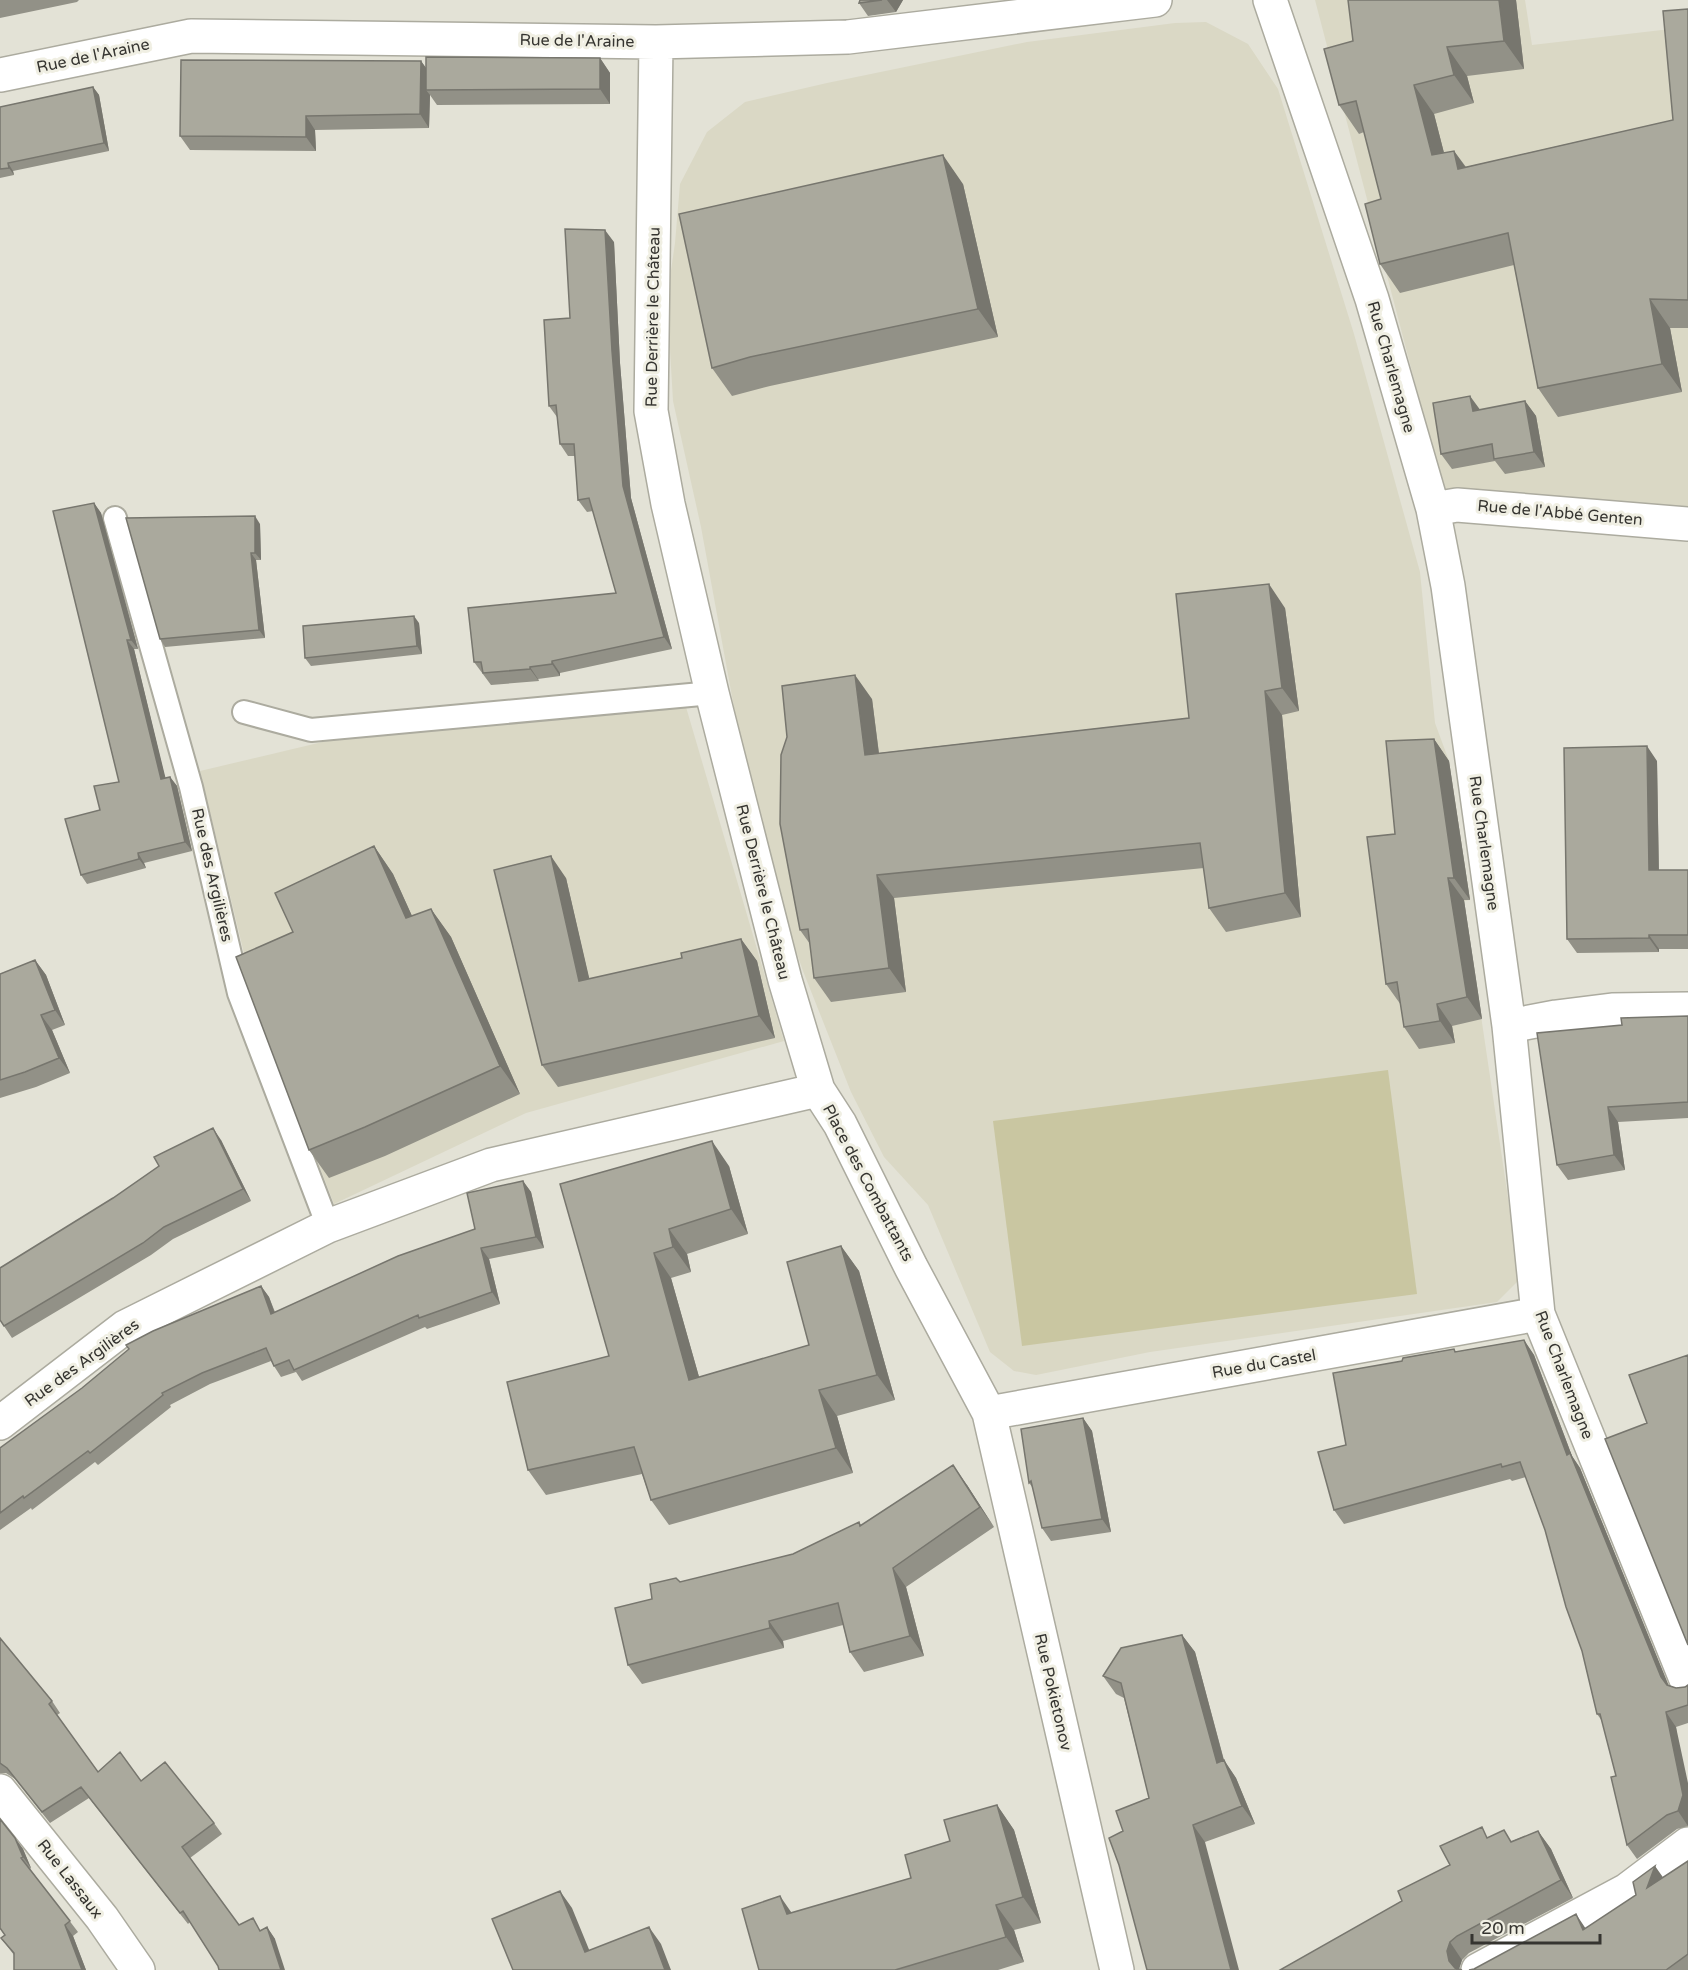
<svg xmlns="http://www.w3.org/2000/svg" width="1688" height="1970" viewBox="0 0 1688 1970" font-family="'Varela Round',sans-serif">
	<style>
		.built { fill: #dad8c5 }
		.green { fill: #c9c6a1 }
		.lines { fill: none; stroke-linecap: round; stroke-linejoin: round }
		.service-casing { stroke: #acab9f; stroke-width: 26 }
		.minor-casing { stroke: #acab9f; stroke-width: 36 }
		.tertiary-casing { stroke: #acab9f; stroke-width: 36 }
		.service { stroke: #fff; stroke-width: 22 }
		.minor { stroke: #fff; stroke-width: 33 }
		.tertiary { stroke: #fff; stroke-width: 33 }
		.wall { fill: #929187 }
		.shaded-wall { fill: #77766e }
		.building { fill: #aaa99d; stroke: #77766e; stroke-width: 1.5 }
		.labels { text-anchor: middle; dominant-baseline: central; stroke-width: 6; stroke-linejoin: round; paint-order: stroke }
		.street-label { font-size: 16px; fill: #353430; stroke: #f0efe3 }
	</style>
	<rect width="100%" height="100%" fill="#e3e2d6"/>
	<path class="built" d="M 1315,0 L 1525,0 L 1532,45 L 1688,27 L 1688,513 L 1443,490 Z
		M 1206,22 L 1248,44 L 1278,89 L 1354,334 L 1420,572 L 1435,723 L 1449,761 L 1470,900 L 1464,901 L 1520,1279 L 1497,1302 L 1150,1352 L 1036,1375 L 1014,1371 L 990,1352 L 928,1205 L 884,1157 L 851,1092 L 803,971 L 759,844 L 701,527 L 673,401 L 667,298 L 675,243 L 680,184 L 707,132 L 745,102 L 827,83 L 1027,42 L 1175,23 Z
		M 686,707 L 784,1041 L 526,1113 L 334,1204 L 256,1003 L 200,771 L 335,739 Z"/>
	<path class="green" d="M 1388,1070 L 1417,1294 L 1022,1346 L 993,1121 Z"/>
	<g class="lines">
		<g class="service-casing">
			<path id="service" d="M 115,518 L 191,787 L 239,993 L 328,1226
				M 244,712 L 311,730 L 712,693"/>
		</g>
		<g class="minor-casing">
			<path id="minor" d="M 1270,0 L 1372,299 L 1433,509 L 1448,586 L 1509,1026 L 1538,1314 L 1688,1684
				M 656,42 L 651,411 L 668,504 L 712,693 L 785,980 L 818,1090 L 840,1124 L 911,1267 L 989,1413 L 1117,1970
				M 0,75 L 191,36 L 656,42 L 848,37 L 1155,0
				M 1433,509 L 1457,505 L 1688,524
				M 1509,1026 L 1556,1017 L 1612,1010 L 1688,1009
				M 989,1413 L 1538,1314
				M 0,1423 L 125,1327 L 328,1226 L 491,1165 L 818,1090
				M 1478,1970 L 1627,1890 L 1688,1844"/>
		</g>
		<g class="tertiary-casing">
			<path id="tertiary" d="M 0,1791 L 102,1918 L 138,1970"/>
		</g>
		<use href="#service" class="service"/>
		<use href="#minor" class="minor"/>
		<use href="#tertiary" class="tertiary"/>
	</g>
	<path class="wall" d="M 0,0 L 79,0 L 77,2 L 0,18 Z
		M 860,0 L 903,0 L 896,12 L 868,16 L 859,3 Z
		M 1516,0 L 1524,69 L 1467,76 L 1474,103 L 1434,114 L 1444,153 L 1454,151 L 1466,167 L 1673,120 L 1688,9 L 1688,328 L 1670,328 L 1682,392 L 1558,417 L 1538,388 L 1514,265 L 1400,293 L 1380,264 L 1381,199 L 1364,132 L 1359,134 L 1339,105 Z
		M 600,58 L 610,73 L 610,104 L 437,105 L 430,95 L 429,128 L 315,130 L 316,151 L 190,150 L 180,136 L 421,61 L 426,68 Z
		M 93,87 L 99,95 L 109,151 L 13,171 L 14,175 L 0,178 L 0,107 Z
		M 963,184 L 998,337 L 770,386 L 732,396 L 712,368 Z
		M 614,242 L 620,363 L 631,498 L 672,649 L 560,673 L 560,676 L 538,679 L 539,681 L 491,685 L 474,662 L 616,593 L 593,511 L 587,512 L 578,500 L 575,456 L 568,456 L 560,444 L 557,417 L 549,406 L 570,318 Z
		M 1525,401 L 1536,416 L 1545,467 L 1505,474 L 1495,461 L 1452,469 L 1441,454 L 1480,410 Z
		M 94,503 L 101,513 L 138,649 L 134,649 L 165,778 L 170,777 L 177,786 L 192,851 L 144,863 L 146,868 L 87,884 L 81,875 L 100,810 L 119,782 Z
		M 260,524 L 261,560 L 256,560 L 265,638 L 165,647 L 160,639 Z
		M 1285,608 L 1299,711 L 1282,715 L 1301,917 L 1226,932 L 1209,908 L 1204,868 L 894,898 L 906,992 L 831,1002 L 814,978 L 810,944 L 800,930 L 872,699 L 879,753 L 1189,718 Z
		M 419,623 L 422,654 L 311,666 L 305,658 Z
		M 1434,739 L 1449,761 L 1470,900 L 1464,900 L 1482,1019 L 1452,1026 L 1455,1043 L 1419,1049 L 1404,1027 L 1401,1005 L 1386,984 L 1395,834 Z
		M 1657,761 L 1659,870 L 1688,870 L 1688,949 L 1659,949 L 1659,952 L 1577,953 L 1567,939 Z
		M 374,846 L 393,874 L 412,916 L 431,909 L 451,937 L 520,1094 L 385,1156 L 329,1178 L 309,1150 L 293,932 Z
		M 566,878 L 589,979 L 682,958 L 741,939 L 757,961 L 775,1038 L 558,1087 L 542,1065 Z
		M 35,960 L 46,975 L 65,1025 L 52,1030 L 70,1073 L 36,1087 L 0,1098 L 0,974 Z
		M 1688,1016 L 1688,1118 L 1618,1122 L 1625,1170 L 1568,1180 L 1557,1165 L 1622,1025 Z
		M 221,1140 L 251,1201 L 173,1239 L 151,1255 L 12,1338 L 0,1320 Z
		M 729,1166 L 748,1234 L 687,1254 L 691,1272 L 671,1278 L 699,1377 L 809,1345 L 841,1246 L 859,1271 L 895,1400 L 837,1416 L 853,1473 L 669,1525 L 651,1500 L 642,1474 L 546,1495 L 528,1470 L 609,1356 L 560,1184 Z
		M 523,1181 L 531,1192 L 544,1248 L 489,1259 L 500,1304 L 427,1329 L 425,1327 L 302,1381 L 296,1372 L 281,1377 L 274,1366 L 271,1361 L 210,1384 L 170,1405 L 171,1407 L 98,1465 L 95,1462 L 32,1510 L 31,1508 L 0,1530 L 0,1448 L 261,1286 L 269,1297 L 275,1312 L 475,1229 Z
		M 1524,1340 L 1534,1355 L 1572,1456 L 1580,1468 L 1668,1685 L 1676,1688 L 1685,1687 L 1688,1685 L 1688,1723 L 1676,1727 L 1688,1826 L 1677,1829 L 1637,1859 L 1627,1845 L 1616,1776 L 1602,1721 L 1597,1714 L 1582,1651 L 1545,1530 L 1526,1477 L 1512,1481 L 1510,1479 L 1344,1524 L 1334,1510 L 1346,1445 L 1455,1352 Z
		M 1083,1418 L 1092,1431 L 1111,1532 L 1051,1541 L 1042,1528 L 1033,1488 L 1029,1483 Z
		M 967,1485 L 994,1527 L 906,1587 L 924,1656 L 864,1672 L 850,1652 L 843,1625 L 783,1641 L 784,1648 L 642,1684 L 628,1665 L 652,1599 L 680,1582 L 793,1554 L 859,1522 L 861,1525 Z
		M 1182,1635 L 1195,1652 L 1224,1760 L 1236,1778 L 1255,1824 L 1205,1842 L 1123,1831 L 1149,1798 L 1124,1698 L 1116,1694 L 1103,1676 Z
		M 0,1638 L 52,1701 L 60,1713 L 57,1715 L 98,1772 L 141,1781 L 214,1823 L 222,1834 L 190,1858 L 239,1925 L 261,1930 L 267,1927 L 275,1939 L 218,1966 L 190,1922 L 188,1924 L 89,1798 L 50,1823 L 15,1779 L 6,1773 L 0,1773 Z
		M 997,1805 L 1014,1830 L 1041,1923 L 1014,1930 L 1024,1962 L 998,1970 L 759,1970 L 792,1913 L 911,1878 L 950,1841 Z
		M 0,1819 L 23,1849 L 31,1868 L 30,1869 L 78,1932 L 73,1936 L 86,1970 L 14,1970 L 14,1955 L 1,1938 L 5,1935 L 0,1929 Z
		M 1538,1831 L 1551,1849 L 1573,1898 L 1469,1953 L 1462,1960 L 1459,1969 L 1280,1970 L 1402,1901 L 1450,1865 L 1489,1837 L 1512,1841 Z
		M 1688,1861 L 1688,1970 L 1469,1970 L 1474,1969 L 1586,1928 Z"/>
	<path class="shaded-wall" d="M 887,0 L 903,0 L 896,12 Z
		M 1499,0 L 1516,0 L 1524,69 L 1504,41 Z
		M 1447,47 L 1467,76 L 1474,103 L 1454,75 Z
		M 600,58 L 610,73 L 610,104 L 600,89 Z
		M 421,61 L 431,75 L 426,90 L 430,95 L 429,128 L 420,114 Z
		M 1414,85 L 1434,114 L 1452,184 L 1432,155 Z
		M 93,87 L 99,95 L 109,151 L 104,143 Z
		M 306,116 L 315,130 L 316,151 L 306,137 Z
		M 1454,151 L 1474,179 L 1458,169 Z
		M 943,155 L 963,184 L 998,337 L 978,309 Z
		M 8,163 L 13,171 L 14,175 L 9,168 Z
		M 605,230 L 614,242 L 620,363 L 631,498 L 672,649 L 664,637 L 623,486 L 612,351 Z
		M 1650,299 L 1670,328 L 1682,392 L 1662,364 Z
		M 1470,396 L 1481,411 L 1473,411 Z
		M 1525,401 L 1536,416 L 1545,467 L 1534,452 Z
		M 94,503 L 101,513 L 138,649 L 131,640 Z
		M 255,516 L 260,524 L 261,560 L 255,553 Z
		M 251,553 L 256,560 L 265,638 L 259,630 Z
		M 1269,584 L 1285,608 L 1299,711 L 1282,688 Z
		M 414,616 L 419,623 L 422,654 L 417,646 Z
		M 127,640 L 134,649 L 168,788 L 161,779 Z
		M 552,661 L 560,673 L 560,676 L 552,664 Z
		M 530,667 L 538,679 L 539,681 L 530,669 Z
		M 855,675 L 872,699 L 882,779 L 865,755 Z
		M 1265,691 L 1282,715 L 1301,917 L 1285,893 Z
		M 1434,739 L 1449,761 L 1470,900 L 1454,878 Z
		M 1647,746 L 1657,761 L 1659,885 L 1649,870 Z
		M 170,777 L 177,786 L 192,851 L 185,842 Z
		M 374,846 L 393,874 L 426,947 L 406,918 Z
		M 138,853 L 144,863 L 146,868 L 139,859 Z
		M 551,856 L 566,878 L 595,1003 L 579,981 Z
		M 877,875 L 894,898 L 906,992 L 889,968 Z
		M 1448,878 L 1464,900 L 1482,1019 L 1467,997 Z
		M 431,909 L 451,937 L 520,1094 L 500,1066 Z
		M 1649,935 L 1659,949 L 1659,952 L 1649,938 Z
		M 741,939 L 757,961 L 775,1038 L 759,1016 Z
		M 35,960 L 46,975 L 65,1025 L 55,1010 Z
		M 1437,1004 L 1452,1026 L 1455,1043 L 1440,1021 Z
		M 41,1015 L 52,1030 L 70,1073 L 59,1058 Z
		M 1608,1107 L 1618,1122 L 1625,1170 L 1614,1155 Z
		M 213,1128 L 221,1140 L 251,1201 L 243,1189 Z
		M 712,1141 L 729,1166 L 748,1234 L 731,1209 Z
		M 523,1181 L 531,1192 L 544,1248 L 536,1237 Z
		M 669,1229 L 687,1254 L 691,1272 L 673,1247 Z
		M 841,1246 L 859,1271 L 895,1400 L 877,1375 Z
		M 481,1248 L 489,1259 L 500,1304 L 492,1292 Z
		M 654,1253 L 671,1278 L 707,1405 L 689,1380 Z
		M 261,1286 L 269,1297 L 279,1325 L 271,1314 Z
		M 1524,1340 L 1534,1355 L 1572,1456 L 1580,1468 L 1671,1691 L 1661,1677 L 1567,1455 Z
		M 819,1390 L 837,1416 L 853,1473 L 836,1448 Z
		M 1083,1418 L 1092,1431 L 1111,1532 L 1102,1519 Z
		M 953,1465 L 967,1485 L 994,1527 L 980,1507 Z
		M 893,1568 L 906,1587 L 924,1656 L 910,1636 Z
		M 769,1621 L 783,1641 L 784,1648 L 770,1628 Z
		M 1182,1635 L 1195,1652 L 1229,1780 L 1217,1763 Z
		M 1666,1712 L 1676,1727 L 1688,1783 L 1688,1826 L 1678,1811 Z
		M 1224,1760 L 1236,1778 L 1255,1824 L 1242,1806 Z
		M 997,1805 L 1014,1830 L 1041,1923 L 1023,1897 Z
		M 1193,1825 L 1205,1842 L 1239,1970 L 1231,1970 Z
		M 1538,1831 L 1551,1849 L 1573,1898 L 1561,1880 Z
		M 15,1838 L 23,1849 L 31,1868 L 23,1857 Z
		M 1655,1866 L 1667,1883 L 1647,1888 Z
		M 560,1891 L 572,1908 L 597,1969 L 585,1952 Z
		M 780,1896 L 798,1922 L 787,1914 Z
		M 996,1905 L 1014,1930 L 1024,1962 L 1006,1937 Z
		M 1576,1914 L 1588,1932 L 1583,1930 Z
		M 65,1925 L 73,1936 L 86,1970 L 82,1970 Z
		M 267,1927 L 275,1939 L 285,1970 L 281,1970 Z
		M 649,1927 L 661,1944 L 671,1970 L 665,1970 Z
		M 1450,1942 L 1462,1960 L 1459,1969 L 1455,1970 L 1449,1961 L 1447,1951 Z"/>
	<path class="building" d="M 860,0 L 882,0 L 859,3 Z
		M 1348,0 L 1499,0 L 1504,41 L 1447,47 L 1454,75 L 1414,85 L 1432,155 L 1454,151 L 1458,169 L 1673,120 L 1663,11 L 1688,9 L 1688,300 L 1650,299 L 1662,364 L 1538,388 L 1508,233 L 1380,264 L 1365,204 L 1381,199 L 1356,101 L 1339,105 L 1324,49 L 1353,41 Z
		M 426,57 L 600,58 L 600,89 L 426,90 Z
		M 181,60 L 421,61 L 420,114 L 306,116 L 306,137 L 180,136 Z
		M 93,87 L 104,143 L 8,163 L 9,168 L 0,169 L 0,107 Z
		M 943,155 L 978,309 L 750,357 L 712,368 L 679,214 Z
		M 565,229 L 605,230 L 612,351 L 623,486 L 664,637 L 552,661 L 552,664 L 530,667 L 530,669 L 483,673 L 481,662 L 474,662 L 468,608 L 616,593 L 589,498 L 578,500 L 574,444 L 560,444 L 556,405 L 549,406 L 544,320 L 570,318 Z
		M 1470,396 L 1473,411 L 1525,401 L 1534,452 L 1494,459 L 1492,444 L 1441,454 L 1433,403 Z
		M 94,503 L 131,640 L 127,640 L 161,779 L 170,777 L 185,842 L 138,853 L 139,859 L 81,875 L 65,819 L 100,810 L 94,786 L 119,782 L 53,511 Z
		M 255,516 L 255,553 L 251,553 L 259,630 L 160,639 L 126,518 Z
		M 1269,584 L 1282,688 L 1265,691 L 1285,893 L 1209,908 L 1200,843 L 877,875 L 889,968 L 814,978 L 808,929 L 800,930 L 780,824 L 781,755 L 787,737 L 782,686 L 855,675 L 865,755 L 1189,718 L 1176,594 Z
		M 414,616 L 417,646 L 305,658 L 303,626 Z
		M 1434,739 L 1454,878 L 1448,878 L 1467,997 L 1437,1004 L 1440,1021 L 1404,1027 L 1397,982 L 1386,984 L 1367,837 L 1395,834 L 1386,741 Z
		M 1647,746 L 1649,870 L 1688,870 L 1688,935 L 1649,935 L 1649,938 L 1567,939 L 1564,748 Z
		M 374,846 L 406,918 L 431,909 L 500,1066 L 365,1127 L 309,1150 L 236,957 L 293,932 L 275,893 Z
		M 551,856 L 579,981 L 682,958 L 681,953 L 741,939 L 759,1016 L 542,1065 L 494,870 Z
		M 35,960 L 55,1010 L 41,1015 L 59,1058 L 25,1072 L 0,1080 L 0,974 Z
		M 1688,1016 L 1688,1102 L 1608,1107 L 1614,1155 L 1557,1165 L 1537,1033 L 1622,1025 L 1621,1018 Z
		M 213,1128 L 243,1189 L 164,1227 L 143,1243 L 4,1326 L 0,1320 L 0,1268 L 113,1198 L 159,1166 L 154,1157 Z
		M 712,1141 L 731,1209 L 669,1229 L 673,1247 L 654,1253 L 689,1380 L 809,1345 L 787,1262 L 841,1246 L 877,1375 L 819,1390 L 836,1448 L 651,1500 L 634,1447 L 528,1470 L 507,1382 L 609,1356 L 560,1184 Z
		M 523,1181 L 536,1237 L 481,1248 L 492,1292 L 419,1318 L 418,1315 L 294,1370 L 289,1360 L 274,1366 L 266,1348 L 202,1373 L 162,1393 L 163,1395 L 90,1453 L 88,1451 L 24,1498 L 23,1496 L 0,1513 L 0,1448 L 82,1388 L 129,1349 L 126,1345 L 153,1331 L 261,1286 L 271,1314 L 398,1256 L 475,1229 L 467,1193 Z
		M 1524,1340 L 1567,1455 L 1570,1453 L 1661,1677 L 1667,1685 L 1676,1688 L 1685,1687 L 1688,1685 L 1688,1705 L 1666,1712 L 1683,1795 L 1678,1811 L 1667,1815 L 1627,1845 L 1611,1777 L 1616,1776 L 1600,1714 L 1597,1714 L 1582,1651 L 1566,1607 L 1545,1530 L 1520,1462 L 1502,1467 L 1501,1464 L 1334,1510 L 1318,1452 L 1346,1445 L 1333,1373 L 1402,1361 L 1403,1358 L 1454,1349 L 1455,1352 Z
		M 1688,1355 L 1688,1645 L 1605,1439 L 1647,1423 L 1629,1375 Z
		M 1083,1418 L 1102,1519 L 1042,1528 L 1031,1481 L 1029,1483 L 1021,1429 Z
		M 953,1465 L 980,1507 L 893,1568 L 910,1636 L 850,1652 L 838,1603 L 769,1621 L 770,1628 L 628,1665 L 615,1608 L 652,1599 L 650,1584 L 676,1578 L 680,1582 L 793,1554 L 859,1522 L 860,1526 Z
		M 1182,1635 L 1217,1763 L 1224,1760 L 1242,1806 L 1193,1825 L 1231,1970 L 1147,1970 L 1119,1865 L 1109,1838 L 1123,1831 L 1116,1811 L 1149,1798 L 1121,1683 L 1103,1676 L 1121,1648 Z
		M 0,1638 L 52,1701 L 49,1704 L 98,1772 L 120,1752 L 141,1781 L 165,1762 L 214,1823 L 182,1847 L 239,1925 L 253,1918 L 260,1931 L 267,1927 L 281,1970 L 219,1970 L 218,1966 L 183,1911 L 180,1913 L 81,1787 L 42,1812 L 7,1768 L 0,1763 Z
		M 997,1805 L 1023,1897 L 996,1905 L 1006,1937 L 895,1970 L 759,1970 L 742,1909 L 780,1896 L 787,1914 L 911,1878 L 905,1855 L 950,1841 L 944,1820 Z
		M 0,1819 L 15,1838 L 23,1857 L 21,1858 L 70,1921 L 65,1925 L 82,1970 L 14,1970 L 14,1953 L 1,1938 L 5,1935 L 0,1928 Z
		M 1482,1827 L 1487,1838 L 1504,1830 L 1511,1842 L 1538,1831 L 1561,1880 L 1457,1936 L 1450,1942 L 1447,1951 L 1449,1961 L 1455,1968 L 1462,1970 L 1280,1970 L 1402,1901 L 1398,1891 L 1450,1865 L 1440,1846 Z
		M 1688,1861 L 1688,1954 L 1666,1970 L 1469,1970 L 1474,1969 L 1576,1914 L 1583,1930 L 1636,1895 L 1633,1882 L 1655,1866 L 1647,1888 Z
		M 560,1891 L 585,1952 L 649,1927 L 665,1970 L 513,1970 L 492,1919 Z"/>
	<g class="labels">
		<g class="street-label">
			<text transform="translate(577 41) rotate(1)">Rue de l'Araine</text>
			<text transform="translate(93 56) rotate(-12)">Rue de l'Araine</text>
			<text transform="translate(653 317) rotate(-89)">Rue Derrière le Château</text>
			<text transform="translate(1391 367) rotate(74)">Rue Charlemagne</text>
			<text transform="translate(1560 513) rotate(5)">Rue de l'Abbé Genten</text>
			<text transform="translate(1484 843) rotate(82)">Rue Charlemagne</text>
			<text transform="translate(212 875) rotate(77)">Rue des Argilières</text>
			<text transform="translate(763 892) rotate(76)">Rue Derrière le Château</text>
			<text transform="translate(868 1183) rotate(62)">Place des Combattants</text>
			<text transform="translate(82 1363) rotate(-36)">Rue des Argilières</text>
			<text transform="translate(1264 1364) rotate(-10)">Rue du Castel</text>
			<text transform="translate(1564 1375) rotate(69)">Rue Charlemagne</text>
			<text transform="translate(1053 1692) rotate(77)">Rue Pokietonov</text>
			<text transform="translate(70 1879) rotate(52)">Rue Lassaux</text>
		</g>
	</g>
	<path d="M1472 1934v9h128v-9" fill="none" stroke="#353430" stroke-width="3"/>
	<text x="1481" y="1934" font-size="18" fill="#353430" stroke="#f0efe3" stroke-width="4.5" paint-order="stroke">20 m</text>
</svg>
